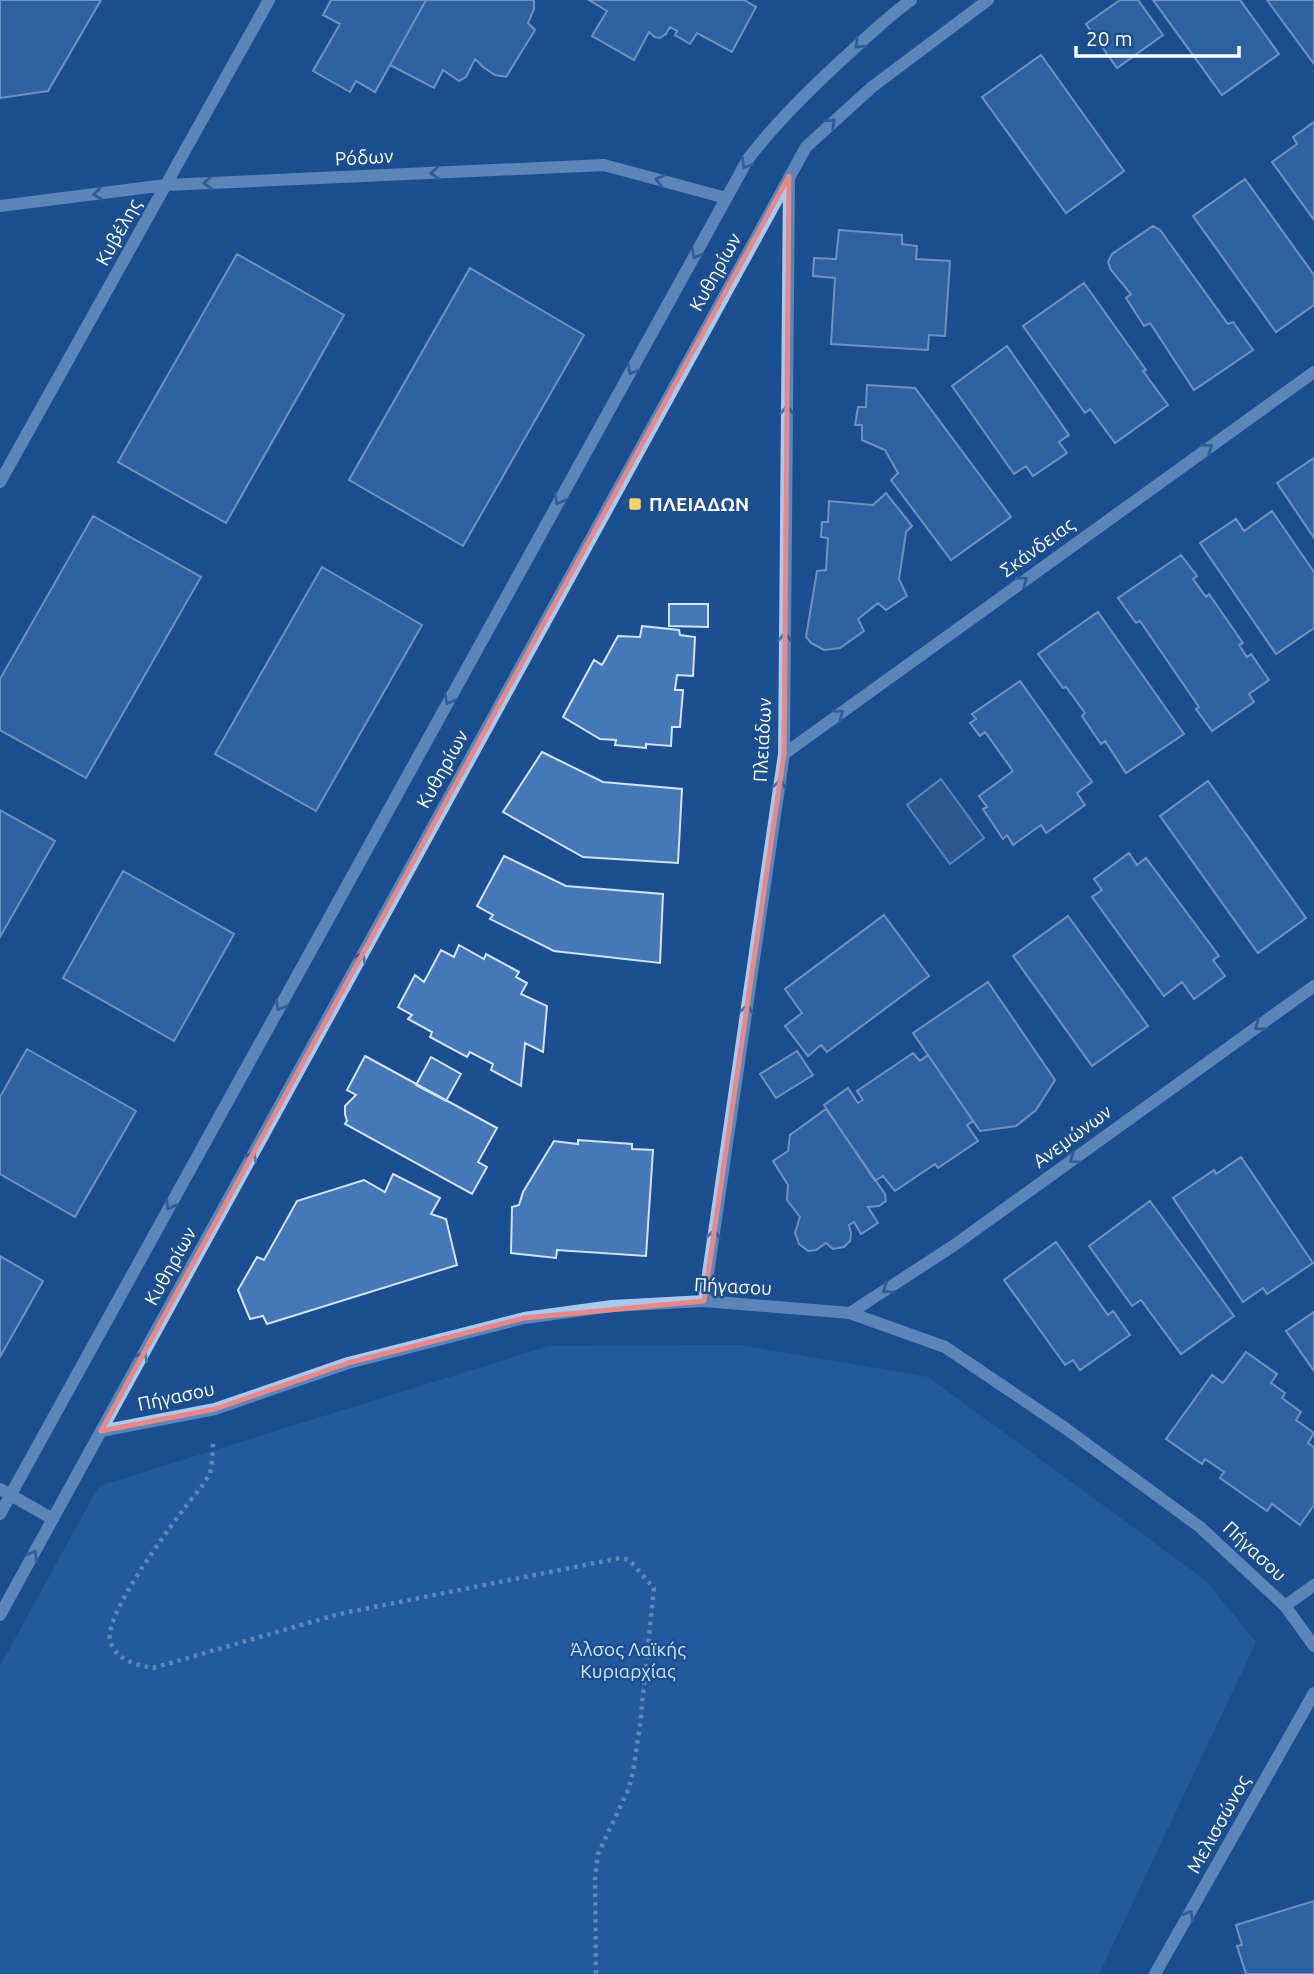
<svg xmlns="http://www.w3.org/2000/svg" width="1314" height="1974" viewBox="0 0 1314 1974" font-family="Ubuntu,sans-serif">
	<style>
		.green { fill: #2e69ad }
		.water { fill: #3c6290; stroke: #9cc4f0; stroke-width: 2 }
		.building { fill: #4478b7; stroke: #cfe3fa; stroke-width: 2 }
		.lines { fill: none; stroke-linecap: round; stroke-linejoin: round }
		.path { stroke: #a9c9ee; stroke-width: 4.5; stroke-dasharray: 3.5 5; stroke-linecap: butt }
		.minor { stroke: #a9c9ee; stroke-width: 12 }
		.oneway { stroke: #4674ac }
		.marked { fill: none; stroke: #e88989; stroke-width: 5; stroke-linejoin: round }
		.poi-dot { fill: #ffd166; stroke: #1b4f8f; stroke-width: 2.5 }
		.labels { text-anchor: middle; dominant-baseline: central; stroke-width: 5; stroke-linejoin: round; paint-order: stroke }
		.street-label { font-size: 19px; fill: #fff; stroke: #1b4f8f }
		.poi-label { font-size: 19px; font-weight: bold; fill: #fff; stroke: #1b4f8f; text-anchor: start }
		.park-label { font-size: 19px; fill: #cfe3fa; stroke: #1b4f8f }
	</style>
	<rect width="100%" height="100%" fill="#1b4f8f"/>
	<path class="green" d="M 740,1345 L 928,1377 L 1205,1580 L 1256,1642 L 1099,1974 L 0,1974 L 0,1666 L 99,1486 L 549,1346 Z"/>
	<path class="water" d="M 941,779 L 984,838 L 950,864 L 907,805 Z"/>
	<path class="building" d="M 0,0 L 101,0 L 48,91 L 0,98 Z
		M 331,0 L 426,0 L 375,92 L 356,81 L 350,92 L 313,71 L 340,24 L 323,15 Z
		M 426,0 L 534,0 L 534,9 L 528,23 L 535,30 L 506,77 L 495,75 L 483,67 L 475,59 L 466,77 L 459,81 L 443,70 L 434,88 L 390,65 Z
		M 589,0 L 744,0 L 756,7 L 732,52 L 697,33 L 690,44 L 675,35 L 677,31 L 670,27 L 666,34 L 660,38 L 655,37 L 649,32 L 634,60 L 592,36 L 607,11 Z
		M 1120,0 L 1138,0 L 1163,35 L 1117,68 L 1086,24 Z
		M 1153,0 L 1240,0 L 1279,54 L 1222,95 Z
		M 1267,0 L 1314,0 L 1314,64 Z
		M 1041,55 L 1124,171 L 1066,213 L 982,97 Z
		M 1314,122 L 1314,220 L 1272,162 L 1297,144 L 1293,137 Z
		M 1245,179 L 1314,275 L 1314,305 L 1276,332 L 1193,216 Z
		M 1153,226 L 1160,230 L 1228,324 L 1233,322 L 1253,350 L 1194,390 L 1150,323 L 1144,326 L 1126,298 L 1131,294 L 1111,270 L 1108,262 L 1112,254 Z
		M 839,230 L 902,235 L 902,244 L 917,246 L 916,259 L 950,261 L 945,336 L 929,335 L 928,350 L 831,344 L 835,278 L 813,276 L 814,258 L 836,259 Z
		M 237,254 L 344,315 L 226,523 L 118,462 Z
		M 470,268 L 584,335 L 463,546 L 349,480 Z
		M 1084,283 L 1146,370 L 1143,371 L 1168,405 L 1115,443 L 1090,409 L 1085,413 L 1023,326 Z
		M 1007,346 L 1069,435 L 1059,442 L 1067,453 L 1033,476 L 1026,466 L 1014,474 L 952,386 Z
		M 867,385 L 915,388 L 1011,517 L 951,560 L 891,480 L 898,473 L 885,450 L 862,440 L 862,425 L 855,425 L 858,407 L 866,407 Z
		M 1314,458 L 1314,538 L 1277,483 Z
		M 886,493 L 912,526 L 906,532 L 899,579 L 907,596 L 886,610 L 878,603 L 858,619 L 864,631 L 840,648 L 824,650 L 811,643 L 806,637 L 817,571 L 826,570 L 828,538 L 821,537 L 822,522 L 828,522 L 829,501 L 873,505 Z
		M 1272,511 L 1314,572 L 1314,628 L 1276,654 L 1200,543 L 1236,519 L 1244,531 Z
		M 93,516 L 201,577 L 86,778 L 0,730 L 0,679 Z
		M 1181,555 L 1197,576 L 1193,579 L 1206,597 L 1209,594 L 1243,643 L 1239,645 L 1247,657 L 1251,654 L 1269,680 L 1249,694 L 1254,702 L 1212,731 L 1196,709 L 1199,707 L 1140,621 L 1136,623 L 1118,598 Z
		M 322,567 L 422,625 L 316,811 L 215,754 Z
		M 669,604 L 708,604 L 708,627 L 669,626 Z
		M 1098,612 L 1184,734 L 1126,773 L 1105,741 L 1101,744 L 1082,716 L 1085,713 L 1066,687 L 1063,688 L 1038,654 Z
		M 642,626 L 679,630 L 680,635 L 695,637 L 693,676 L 677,675 L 675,690 L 683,690 L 680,727 L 672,727 L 671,746 L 646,744 L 646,748 L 615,745 L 616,740 L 600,739 L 563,717 L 594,660 L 602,665 L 618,636 L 640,637 Z
		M 1020,681 L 1092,782 L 1077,793 L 1085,805 L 1046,833 L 1041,825 L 1013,845 L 1007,835 L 1003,839 L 983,809 L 987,807 L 979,796 L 1013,771 L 985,732 L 980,736 L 970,723 L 976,719 L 972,714 Z
		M 542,752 L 603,782 L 682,789 L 678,863 L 583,857 L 503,812 Z
		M 1208,781 L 1306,918 L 1258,953 L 1160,816 Z
		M 0,810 L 55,841 L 0,937 Z
		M 1129,853 L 1137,865 L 1146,858 L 1219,956 L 1213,960 L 1225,976 L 1194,999 L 1182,982 L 1164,996 L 1092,897 L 1102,890 L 1094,879 Z
		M 504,856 L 566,886 L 663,894 L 660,963 L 554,951 L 490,919 L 493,915 L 477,906 Z
		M 123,871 L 234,934 L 174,1041 L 63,978 Z
		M 884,915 L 929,976 L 827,1052 L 821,1045 L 808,1056 L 785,1026 L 802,1013 L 785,989 Z
		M 1068,916 L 1148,1026 L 1092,1066 L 1013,956 Z
		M 459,945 L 484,959 L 486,954 L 519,972 L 516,977 L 527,983 L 521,994 L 547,1006 L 543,1052 L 525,1043 L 521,1086 L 491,1070 L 493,1064 L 470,1052 L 467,1057 L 430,1037 L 432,1032 L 408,1019 L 412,1015 L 398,1007 L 415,975 L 424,982 L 441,950 L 454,957 Z
		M 988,982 L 1055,1080 L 1036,1110 L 1016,1126 L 980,1131 L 913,1033 Z
		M 27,1049 L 136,1111 L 75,1217 L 0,1174 L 0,1097 Z
		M 797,1051 L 813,1075 L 776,1098 L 760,1074 Z
		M 913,1053 L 920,1061 L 928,1055 L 973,1121 L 967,1125 L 978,1141 L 938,1168 L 935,1164 L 895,1191 L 883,1176 L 875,1181 L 824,1105 L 848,1088 L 858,1103 L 863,1100 L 857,1091 Z
		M 365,1056 L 497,1128 L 478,1162 L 487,1167 L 472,1194 L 345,1124 L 347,1121 L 345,1114 L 345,1106 L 356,1095 L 347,1090 Z
		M 431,1057 L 461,1074 L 446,1101 L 416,1085 Z
		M 826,1109 L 885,1194 L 886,1201 L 879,1206 L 868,1207 L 878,1223 L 861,1234 L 854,1222 L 849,1225 L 851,1233 L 850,1241 L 844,1247 L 833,1249 L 826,1243 L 816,1250 L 808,1251 L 799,1244 L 795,1233 L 800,1217 L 787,1200 L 788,1185 L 773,1161 L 788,1151 L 790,1135 Z
		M 578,1140 L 632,1144 L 632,1149 L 653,1150 L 646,1256 L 557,1250 L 556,1258 L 511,1253 L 512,1207 L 519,1205 L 523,1192 L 554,1141 L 578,1144 Z
		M 1241,1157 L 1313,1263 L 1267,1294 L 1263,1288 L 1243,1302 L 1173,1198 L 1214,1170 L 1216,1174 Z
		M 393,1174 L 440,1198 L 431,1214 L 446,1219 L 457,1265 L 267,1324 L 263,1316 L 250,1319 L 238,1290 L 257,1257 L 264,1260 L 297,1201 L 364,1180 L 385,1192 Z
		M 1150,1201 L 1234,1316 L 1181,1354 L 1141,1300 L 1132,1306 L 1089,1246 Z
		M 1056,1242 L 1108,1315 L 1113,1311 L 1130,1335 L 1080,1370 L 1073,1360 L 1065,1365 L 1004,1280 Z
		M 0,1256 L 43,1281 L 0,1357 Z
		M 1314,1312 L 1314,1371 L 1286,1331 Z
		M 1246,1352 L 1277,1374 L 1271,1383 L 1285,1393 L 1282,1398 L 1301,1412 L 1296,1420 L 1314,1433 L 1308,1443 L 1314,1447 L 1314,1505 L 1300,1525 L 1272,1504 L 1267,1511 L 1220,1478 L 1224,1472 L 1205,1459 L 1202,1464 L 1166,1439 L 1212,1375 L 1223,1383 Z
		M 1314,1901 L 1314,1974 L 1246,1974 L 1237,1946 L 1242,1945 L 1236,1925 Z"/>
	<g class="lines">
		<path class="path" d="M 213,1444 C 212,1453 213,1467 209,1475 C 202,1488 191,1499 183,1510 C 167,1531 104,1616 110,1640 C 115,1660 136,1665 153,1668 L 339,1614 L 620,1558 L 629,1560 L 654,1588 L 640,1725 L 633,1772 L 629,1788 L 598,1854 L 595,1879 L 596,1974"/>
		<path class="minor" d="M 0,206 L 166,185 L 604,165 L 726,198
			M 0,482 L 269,0
			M 784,754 L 1314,372
			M 704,1301 L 784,754 L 789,180
			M 850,1313 L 953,1246 L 1314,986
			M 101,1431 L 215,1409 L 348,1363 L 524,1318 L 612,1306 L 704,1301 L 850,1313 L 945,1347 L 1065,1428 L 1200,1527 L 1285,1606 L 1314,1646
			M 0,1489 L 53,1519
			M 0,1514 L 748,159 C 777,121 810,89 845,57 C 867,37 887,17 911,0
			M 1285,1606 L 1314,1585
			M 0,1615 L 806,147 L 872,87 L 988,0
			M 1155,1974 L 1314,1693"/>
	</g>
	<defs><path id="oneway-chevron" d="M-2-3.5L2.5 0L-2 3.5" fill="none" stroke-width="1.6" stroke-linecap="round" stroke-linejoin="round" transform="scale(1.75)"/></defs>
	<g class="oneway">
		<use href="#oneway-chevron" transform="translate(859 44) rotate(137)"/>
		<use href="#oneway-chevron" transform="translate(831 123) rotate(-43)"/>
		<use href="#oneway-chevron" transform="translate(746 164) rotate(121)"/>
		<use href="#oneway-chevron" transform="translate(435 173) rotate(177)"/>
		<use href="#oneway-chevron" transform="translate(660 180) rotate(-165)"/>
		<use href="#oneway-chevron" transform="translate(208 183) rotate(177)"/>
		<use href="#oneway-chevron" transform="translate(98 194) rotate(173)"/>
		<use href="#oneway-chevron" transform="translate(696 254) rotate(119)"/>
		<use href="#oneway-chevron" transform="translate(632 370) rotate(119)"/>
		<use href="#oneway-chevron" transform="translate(787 410) rotate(-89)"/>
		<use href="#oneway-chevron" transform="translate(1208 448) rotate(-36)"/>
		<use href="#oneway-chevron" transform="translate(559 500) rotate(119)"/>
		<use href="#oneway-chevron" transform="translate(1023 581) rotate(-36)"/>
		<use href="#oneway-chevron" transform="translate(785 637) rotate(-89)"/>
		<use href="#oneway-chevron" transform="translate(449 700) rotate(119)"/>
		<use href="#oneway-chevron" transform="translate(839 714) rotate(-36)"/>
		<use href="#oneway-chevron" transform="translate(780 784) rotate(-82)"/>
		<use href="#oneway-chevron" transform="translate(361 957) rotate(-61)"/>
		<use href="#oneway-chevron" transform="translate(280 1006) rotate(119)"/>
		<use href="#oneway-chevron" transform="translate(747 1009) rotate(-82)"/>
		<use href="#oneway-chevron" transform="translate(1259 1026) rotate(144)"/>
		<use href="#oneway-chevron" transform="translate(252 1156) rotate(-61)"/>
		<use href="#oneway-chevron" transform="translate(1074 1159) rotate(144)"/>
		<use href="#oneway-chevron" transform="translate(170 1205) rotate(119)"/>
		<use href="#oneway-chevron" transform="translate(714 1234) rotate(-82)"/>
		<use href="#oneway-chevron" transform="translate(887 1289) rotate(147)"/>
		<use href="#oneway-chevron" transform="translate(143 1356) rotate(-61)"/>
		<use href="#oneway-chevron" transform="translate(33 1555) rotate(-61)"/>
		<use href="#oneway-chevron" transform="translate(1189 1915) rotate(-60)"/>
	</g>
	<path d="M0 0H1314V1974H0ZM 789,176 L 784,754 L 704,1301 L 524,1318 L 348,1363 L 215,1409 L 101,1431 Z" fill="#1b4f8f" fill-opacity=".55" fill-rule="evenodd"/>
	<path class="marked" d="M 789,176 L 784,754 L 704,1301 L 524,1318 L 348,1363 L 215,1409 L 101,1431 Z"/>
	<rect class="poi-dot" x="628" y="497" width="14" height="14" rx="3.5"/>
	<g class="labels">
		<g class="street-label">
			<text transform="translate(364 157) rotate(-3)">Ρόδων</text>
			<text transform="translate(118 232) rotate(-61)">Κυβέλης</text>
			<text transform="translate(715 272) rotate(-61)">Κυθηρίων</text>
			<text transform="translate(1037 547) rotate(-36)">Σκάνδειας</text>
			<text transform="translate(762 740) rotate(-87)">Πλειάδων</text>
			<text transform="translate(442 769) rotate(-61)">Κυθηρίων</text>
			<text transform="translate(1072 1136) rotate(-36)">Ανεμώνων</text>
			<text transform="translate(170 1266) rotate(-61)">Κυθηρίων</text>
			<text transform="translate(733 1286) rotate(3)">Πήγασου</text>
			<text transform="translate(176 1396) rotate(-12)">Πήγασου</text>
			<text transform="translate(1255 1551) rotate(43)">Πήγασου</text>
			<text transform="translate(1218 1824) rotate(-61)">Μελισσώνος</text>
		</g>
		<g class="poi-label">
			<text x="649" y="504">ΠΛΕΙΑΔΩΝ</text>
		</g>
		<g class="park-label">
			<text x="628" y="1649">Άλσος Λαϊκής<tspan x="628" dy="22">Κυριαρχίας</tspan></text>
		</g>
	</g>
	<path d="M1076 46v10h163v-10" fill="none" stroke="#ffffff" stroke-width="3.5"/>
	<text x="1086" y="46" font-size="21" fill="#ffffff" stroke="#1b4f8f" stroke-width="5" paint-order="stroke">20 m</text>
</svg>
